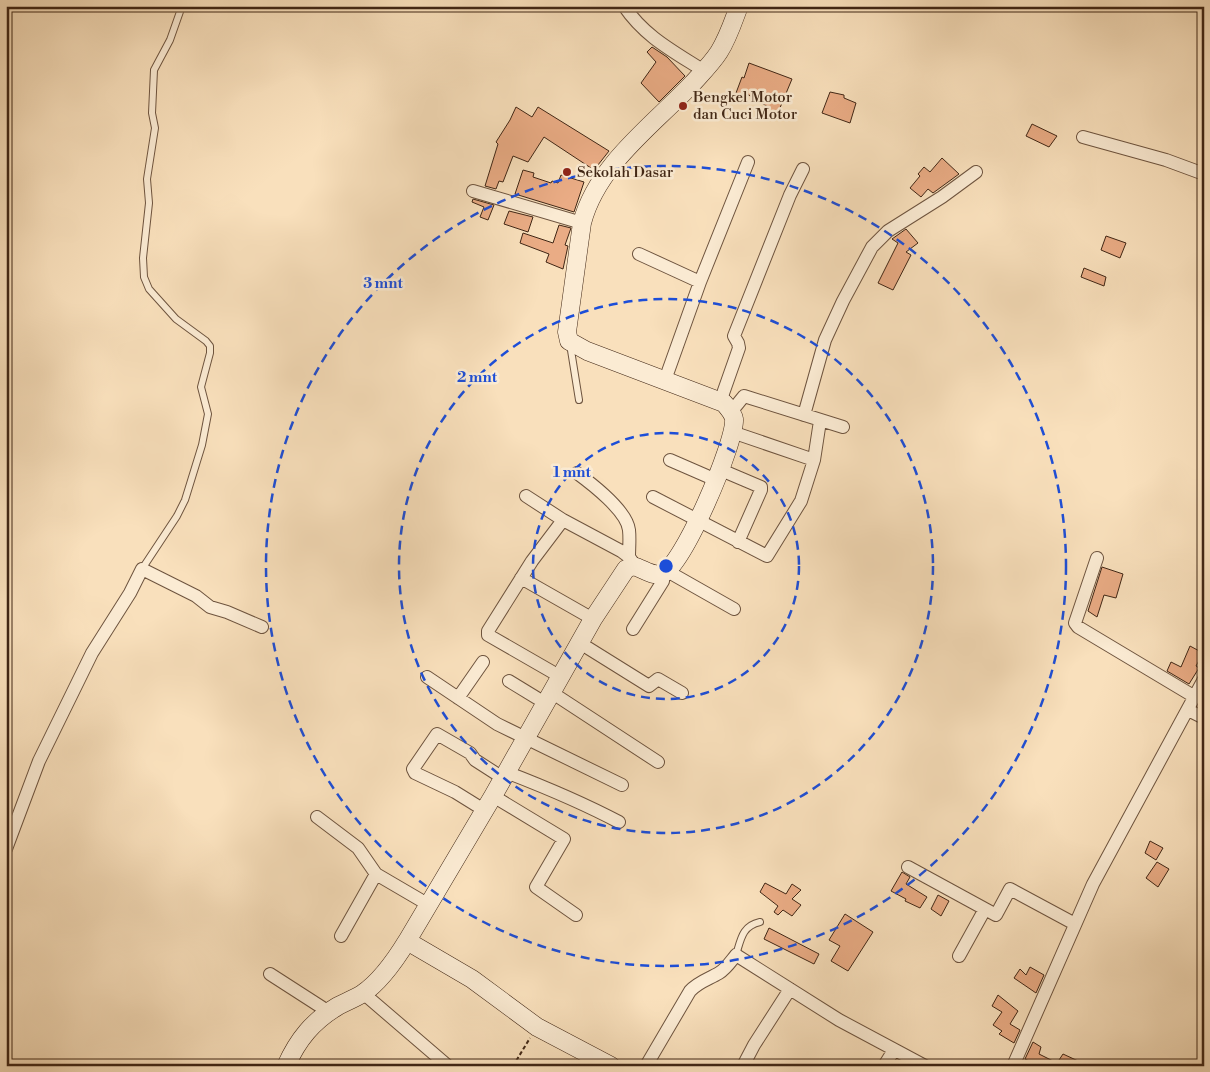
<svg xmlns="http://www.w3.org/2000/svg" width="1210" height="1072" viewBox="0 0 1210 1072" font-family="'Libre Bodoni',serif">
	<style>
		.building { fill: #eaac85; stroke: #402615 }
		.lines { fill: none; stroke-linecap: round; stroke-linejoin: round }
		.lane-casing { stroke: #6e543f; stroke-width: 8 }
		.street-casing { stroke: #6e543f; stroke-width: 14 }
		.secondary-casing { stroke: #402615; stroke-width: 19 }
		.path { stroke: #402615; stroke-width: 2; stroke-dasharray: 4 2.5; stroke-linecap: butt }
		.lane { stroke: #fbebd3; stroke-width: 6 }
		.street { stroke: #fbebd3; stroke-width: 12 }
		.secondary { stroke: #fbebd3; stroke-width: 18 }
		.ring { fill: none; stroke: #1d4ed8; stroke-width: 2.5; stroke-dasharray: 9 6 }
		.poi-dot { fill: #8f2418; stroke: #fbebd3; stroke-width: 2 }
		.labels { text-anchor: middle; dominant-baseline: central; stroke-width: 5; stroke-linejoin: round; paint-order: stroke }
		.poi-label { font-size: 15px; fill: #402615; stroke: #fbebd3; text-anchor: start }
		.centre { fill: #1d4ed8; stroke: #fbebd3; stroke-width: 2.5 }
		.ring-label { font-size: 15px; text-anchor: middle; font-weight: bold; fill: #1d4ed8; stroke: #fbebd3; stroke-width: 5; stroke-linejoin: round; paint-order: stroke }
	</style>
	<rect width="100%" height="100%" fill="#f9e0bc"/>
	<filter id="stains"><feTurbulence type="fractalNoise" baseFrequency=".004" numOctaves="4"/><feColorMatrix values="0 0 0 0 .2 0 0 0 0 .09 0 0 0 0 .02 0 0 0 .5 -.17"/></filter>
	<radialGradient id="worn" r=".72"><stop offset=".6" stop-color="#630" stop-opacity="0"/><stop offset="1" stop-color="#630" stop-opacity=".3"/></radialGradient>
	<path class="building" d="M 652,47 L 667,57 L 685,76 L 659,102 L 641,83 L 656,62 L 647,52 Z
		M 749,63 L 792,79 L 777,115 L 766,111 L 768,107 L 747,94 L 746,99 L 736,93 L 742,77 L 744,78 Z
		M 830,92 L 844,95 L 844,98 L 856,103 L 850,123 L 822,113 Z
		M 516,107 L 532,117 L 538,107 L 609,151 L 594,170 L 544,137 L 528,162 L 513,156 L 503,182 L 499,181 L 496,189 L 485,186 L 498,144 L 496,142 L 510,120 Z
		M 1032,124 L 1057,136 L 1049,147 L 1026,136 Z
		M 942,158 L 959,174 L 933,193 L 928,189 L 921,197 L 910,188 L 920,176 L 918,174 L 924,167 L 930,172 Z
		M 523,170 L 534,173 L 533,177 L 551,183 L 552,181 L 558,183 L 561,175 L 584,182 L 574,212 L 515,194 Z
		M 473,199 L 494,205 L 488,220 L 480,217 L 484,207 L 472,202 Z
		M 509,211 L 533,217 L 528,232 L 504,224 Z
		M 559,225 L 571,228 L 565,245 L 568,246 L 563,269 L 546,262 L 549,254 L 520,243 L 523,233 L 553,243 Z
		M 906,229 L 918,243 L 906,252 L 911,255 L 893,290 L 878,283 L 898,243 L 892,239 Z
		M 1106,236 L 1126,243 L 1120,258 L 1101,250 Z
		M 1084,268 L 1106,277 L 1104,286 L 1081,277 Z
		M 1102,567 L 1123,574 L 1116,598 L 1104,595 L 1097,617 L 1088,611 Z
		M 1190,646 L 1203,653 L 1196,666 L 1199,668 L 1189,684 L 1167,671 L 1171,662 L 1181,667 Z
		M 1150,841 L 1163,848 L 1156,860 L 1145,853 Z
		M 1157,862 L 1169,869 L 1158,887 L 1146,878 Z
		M 902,872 L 910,877 L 906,884 L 927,897 L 920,908 L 905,901 L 906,899 L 891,891 Z
		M 765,883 L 786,894 L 792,884 L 801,890 L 792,899 L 801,905 L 792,916 L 783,910 L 778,915 L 774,912 L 778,906 L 760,892 Z
		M 938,895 L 949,901 L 941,916 L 931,909 Z
		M 845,914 L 873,932 L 848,971 L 831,961 L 840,946 L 829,940 Z
		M 769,928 L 819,954 L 814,964 L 764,939 Z
		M 1030,967 L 1044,975 L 1036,993 L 1014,978 L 1020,969 L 1026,975 Z
		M 998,995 L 1018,1011 L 1010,1024 L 1020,1030 L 1014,1043 L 999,1034 L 1002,1031 L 993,1025 L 1002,1012 L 992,1006 Z
		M 1033,1042 L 1041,1047 L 1039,1054 L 1057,1063 L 1063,1054 L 1089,1066 L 1039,1066 L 1025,1059 Z"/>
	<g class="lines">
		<g class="lane-casing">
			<path id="lane" d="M 570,344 L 579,400
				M 142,569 L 177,516 L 185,500 L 202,445 L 208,414 L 201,387 L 210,353 L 210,346 L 206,341 L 176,319 L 149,289 L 144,277 L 143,258 L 149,203 L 147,179 L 155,128 L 152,113 L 154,70 L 170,40 L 182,6
				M 736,955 C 741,939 742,926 760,922"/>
		</g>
		<g class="street-casing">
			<path id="street" d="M 624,6 C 645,37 673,51 704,71
				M 1083,137 L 1166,160 L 1204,174
				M 473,191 L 582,223
				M 639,254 L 700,282
				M 665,380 L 700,282 L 748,162
				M 720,402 L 739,348 L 738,343 L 734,336 L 790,195 L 803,169
				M 731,412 L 744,396 L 843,427
				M 804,415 L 825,340 L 843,301 L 872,247 L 888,231 L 942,197 L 976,172
				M 732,432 L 814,460
				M 670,460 L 716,480
				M 721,470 L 761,487 L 761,490 L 738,542
				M 577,473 C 592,484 627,511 629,530 C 630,539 629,548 629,557
				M 526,496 L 563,520 L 621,551 L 629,557 L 636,567
				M 653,497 L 767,556 L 801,501 L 814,460 L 820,421
				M 1097,558 L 1075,623 L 1078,627 L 1195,697
				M 667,571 L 734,609
				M 521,578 L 593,619
				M 633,629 L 663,581 L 664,574
				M 580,643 L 649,686 L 658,679 L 682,693
				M 427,677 L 497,724 L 622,785
				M 561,677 L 488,635 L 488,631 L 532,561 L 563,520
				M 509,681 L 545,703
				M 551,692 L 658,762
				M 458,698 L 483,662
				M 1188,710 L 1204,718
				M 506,772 C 545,787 583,803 619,822
				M 493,796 L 564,839 L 536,887 L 576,915
				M 484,810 L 455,792 L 415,773 L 413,769 L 437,734 L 470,753 L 475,760 L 503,778
				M 317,817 L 358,848 L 376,874 L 429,905
				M 6,849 L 39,761 L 92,653 L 130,593 L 142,569 L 196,596 L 210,607 L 227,612 L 262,627
				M 908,867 L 996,915 L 1010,889 L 1075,924
				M 341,936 L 376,874
				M 959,956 L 985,909
				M 270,974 L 329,1012
				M 363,993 L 448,1066
				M 646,1066 L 690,991 C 698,982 709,979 719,973 C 726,969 731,961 736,955 L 839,1020 L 925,1066
				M 743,1066 L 754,1045 L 790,989
				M 884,1066 L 894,1050
				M 1013,1066 L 1093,884 L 1204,679"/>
		</g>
		<g class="secondary-casing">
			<path id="secondary" d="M 286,1066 C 298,1039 313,1021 338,1006 C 346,1002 355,998 362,994 C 380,982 396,959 407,941
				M 611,1066 L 537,1027 L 472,979 L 407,941 L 493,796 L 593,619 L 626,569 L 633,566 C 642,568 653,577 662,574 C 682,568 736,442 734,419 C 733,413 728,408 724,403 L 587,351 L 569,341 L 567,332 L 582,223 C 597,165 652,126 692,84 C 701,74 712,63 719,52 C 728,38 733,22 739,6"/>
		</g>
		<path class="path" d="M 513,1066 L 530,1038"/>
		<use href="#lane" class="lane"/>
		<use href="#street" class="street"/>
		<use href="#secondary" class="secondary"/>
	</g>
	<g class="ring">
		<circle cx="666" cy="566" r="133"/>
		<circle cx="666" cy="566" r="267"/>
		<circle cx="666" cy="566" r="400"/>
	</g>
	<g class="poi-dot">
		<circle cx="683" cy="106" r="5"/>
		<circle cx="567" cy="172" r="5"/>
	</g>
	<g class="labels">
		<g class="poi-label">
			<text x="693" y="97">Bengkel Motor<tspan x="693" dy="17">dan Cuci Motor</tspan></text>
			<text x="577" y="172">Sekolah Dasar</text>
		</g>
	</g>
	<circle cx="666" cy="566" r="8" class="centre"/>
	<g class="ring-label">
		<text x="383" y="288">3 mnt</text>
		<text x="477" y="382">2 mnt</text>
		<text x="572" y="477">1 mnt</text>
	</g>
	<rect width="1210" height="1072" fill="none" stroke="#f9e0bc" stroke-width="25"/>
	<rect x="8" y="8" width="1195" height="1057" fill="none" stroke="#402615" stroke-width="2.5"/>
	<rect x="12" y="12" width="1185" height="1047" fill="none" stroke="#402615"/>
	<rect width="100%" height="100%" filter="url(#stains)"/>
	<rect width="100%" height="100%" fill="url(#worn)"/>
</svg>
